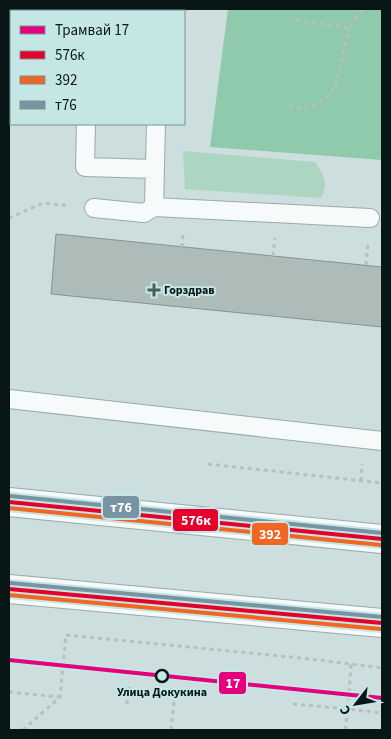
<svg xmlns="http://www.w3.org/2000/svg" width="391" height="739" viewBox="0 0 391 739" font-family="'Source Sans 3',sans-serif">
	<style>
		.green { fill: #acd6c1 }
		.forest { fill: #90caad }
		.building { fill: #adbbb9; stroke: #859391 }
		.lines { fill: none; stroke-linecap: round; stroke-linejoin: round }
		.service-casing { stroke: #9aa9a8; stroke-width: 20 }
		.primary-casing { stroke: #9aa9a8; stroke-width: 30 }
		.path { stroke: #b9bebe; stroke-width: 3; stroke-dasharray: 4 4; stroke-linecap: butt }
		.service { stroke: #f7fafa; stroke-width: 18 }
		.primary { stroke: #f7fafa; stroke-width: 28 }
		.bus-1-casing { stroke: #c4e6e5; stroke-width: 8 }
		.bus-2-casing { stroke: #c4e6e5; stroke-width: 8 }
		.bus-3-casing { stroke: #c4e6e5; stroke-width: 8 }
		.bus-1 { stroke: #e4002b; stroke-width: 4 }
		.bus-2 { stroke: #f26522; stroke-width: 4 }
		.bus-3 { stroke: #7893a2; stroke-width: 4 }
		.tram-1-casing { stroke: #c4e6e5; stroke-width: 8 }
		.tram-1 { stroke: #e5007d; stroke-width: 4 }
		.poi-dot { fill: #4d5c5c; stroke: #c4e6e5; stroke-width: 2 }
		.stop-dot { fill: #c4e6e5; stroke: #091616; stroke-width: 2.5 }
		.labels { text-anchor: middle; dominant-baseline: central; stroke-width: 4; stroke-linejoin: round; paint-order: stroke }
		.poi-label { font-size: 12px; font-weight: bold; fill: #091616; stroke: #c4e6e5; text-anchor: start }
		.stop-label { font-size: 12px; font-weight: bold; fill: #091616; stroke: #c4e6e5 }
		.line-badge { stroke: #c4e6e5; stroke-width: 2 }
		.badge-label { font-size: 14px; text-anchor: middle; font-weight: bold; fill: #fff }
	</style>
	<rect width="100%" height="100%" fill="#ccdede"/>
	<path class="green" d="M 183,151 L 315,162 C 324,176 329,182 321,198 L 185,189 Z"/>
	<path class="forest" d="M 228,9 L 382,9 L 382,160 L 210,147 Z"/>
	<path class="building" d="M 56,234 L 382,267 L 382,327 L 51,294 Z"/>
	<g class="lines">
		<g class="service-casing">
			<path id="service" d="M 160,11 L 160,9
				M 86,124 L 85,167 L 154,169
				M 154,207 L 156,124
				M 94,208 L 144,213 L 154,207 L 370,218
				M 9,399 L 382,441"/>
		</g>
		<g class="primary-casing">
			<path id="primary" d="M 9,502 L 382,539
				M 9,589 L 382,623"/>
		</g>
		<path class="path" d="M 88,11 L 88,9
			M 296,20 L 349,28 L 362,9
			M 289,106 L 301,108 L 315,105 L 327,97 L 335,87 L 349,28
			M 9,218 L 43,203 L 70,206
			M 182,247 L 183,234
			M 273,256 L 275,238
			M 366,265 L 368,244
			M 208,464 L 382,483
			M 361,481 L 362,464
			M 9,692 L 60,697
			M 127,704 L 129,687
			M 293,704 L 348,709 L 351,664
			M 23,730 L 60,697 L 66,635 L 311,659 L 382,668
			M 171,730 L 175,692
			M 345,730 L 348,709 L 382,713"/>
		<use href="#service" class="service"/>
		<use href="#primary" class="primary"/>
		<g class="bus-1-casing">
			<path id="bus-1" d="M 9,502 L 382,539
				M 9,589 L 382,623"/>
		</g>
		<g class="bus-2-casing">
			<path id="bus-2" d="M 9,508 L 381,545
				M 9,595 L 381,629"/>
		</g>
		<g class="bus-3-casing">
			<path id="bus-3" d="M 10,496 L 382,533
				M 10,583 L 382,617"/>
		</g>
		<use href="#bus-1" class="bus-1"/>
		<use href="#bus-2" class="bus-2"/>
		<use href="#bus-3" class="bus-3"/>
		<g class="tram-1-casing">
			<path id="tram-1" d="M 9,660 L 382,698"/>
		</g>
		<use href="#tram-1" class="tram-1"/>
	</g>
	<path class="poi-dot" d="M151.5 282.5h5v5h5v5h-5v5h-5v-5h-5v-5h5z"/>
	<circle class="stop-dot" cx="162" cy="676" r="6"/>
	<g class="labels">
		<g class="poi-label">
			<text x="164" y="290">Горздрав</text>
		</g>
		<g class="stop-label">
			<text x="162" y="692">Улица Докукина</text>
		</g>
	</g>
	<g class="line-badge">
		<rect x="102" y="495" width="38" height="24" rx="5" fill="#7893a2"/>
		<rect x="172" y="508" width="47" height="24" rx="5" fill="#e4002b"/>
		<rect x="251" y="522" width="38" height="24" rx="5" fill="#f26522"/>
		<rect x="218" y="671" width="29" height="24" rx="5" fill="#e5007d"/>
	</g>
	<g class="badge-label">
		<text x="121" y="512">т76</text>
		<text x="196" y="525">576к</text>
		<text x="270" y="539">392</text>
		<text x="233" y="688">17</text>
	</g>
	<rect width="391" height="739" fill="none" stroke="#091616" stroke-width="20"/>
	<rect x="10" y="10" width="175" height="115" fill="#c4e6e5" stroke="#799392"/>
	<rect x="20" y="26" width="25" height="8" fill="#e5007d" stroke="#799392"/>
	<text x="55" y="35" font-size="15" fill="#091616">Трамвай 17</text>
	<rect x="20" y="51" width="25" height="8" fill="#e4002b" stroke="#799392"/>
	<text x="55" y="60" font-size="15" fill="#091616">576к</text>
	<rect x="20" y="76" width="25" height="8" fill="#f26522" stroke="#799392"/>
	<text x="55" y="85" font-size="15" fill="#091616">392</text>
	<rect x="20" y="101" width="25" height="8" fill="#7893a2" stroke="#799392"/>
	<text x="55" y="110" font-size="15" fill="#091616">т76</text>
	<g transform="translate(356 704) rotate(239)" stroke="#c4e6e5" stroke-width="4" paint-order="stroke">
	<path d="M0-4L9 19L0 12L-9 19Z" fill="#091616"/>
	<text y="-8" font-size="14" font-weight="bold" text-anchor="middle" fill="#091616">С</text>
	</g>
</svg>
